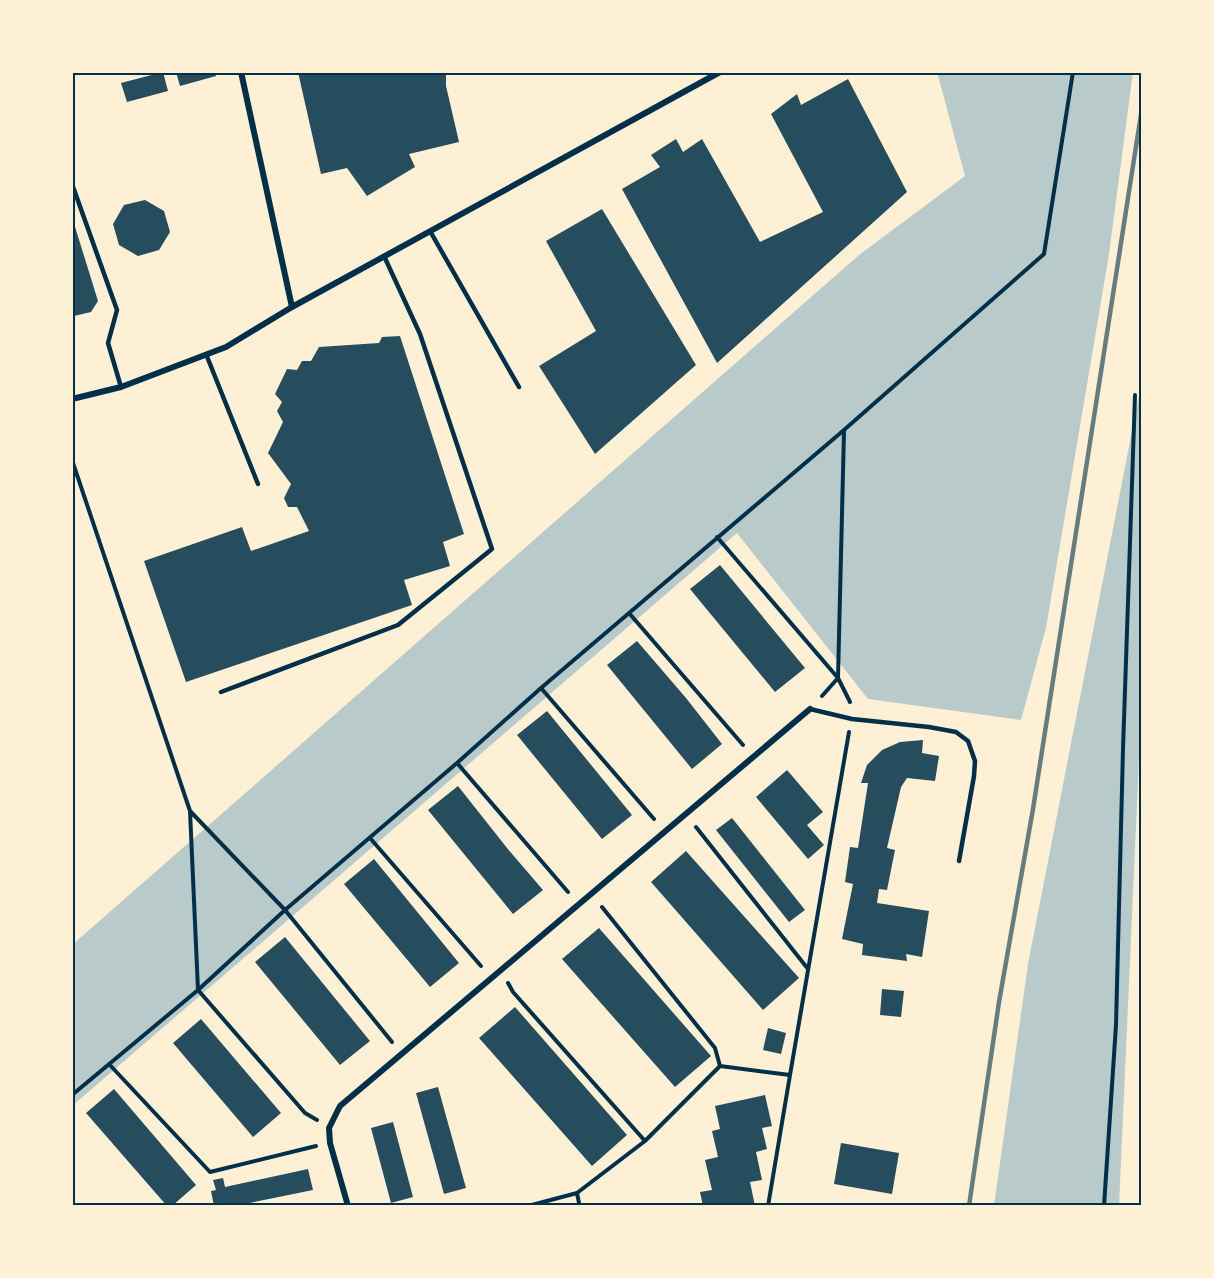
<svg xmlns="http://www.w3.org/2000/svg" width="1214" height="1278" viewBox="0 0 1214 1278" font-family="Overpass,sans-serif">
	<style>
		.green { fill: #b9caca }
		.building { fill: #264d5e }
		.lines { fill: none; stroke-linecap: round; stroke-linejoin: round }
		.path { stroke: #003049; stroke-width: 4 }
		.service { stroke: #003049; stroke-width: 4.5 }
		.minor { stroke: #003049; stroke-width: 6 }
		.rail { stroke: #657d81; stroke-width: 4.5 }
		.neatline { fill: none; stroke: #003049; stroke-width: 2 }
	</style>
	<rect width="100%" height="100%" fill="#fdf0d5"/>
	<path class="green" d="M 937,72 L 1133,72 L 1109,254 L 1046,628 L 1021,720 L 868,699 L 737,533 L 72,1106 L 72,945 L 859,255 L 965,176 Z
		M 1142,380 L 1142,692 L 1119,1206 L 994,1206 L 1028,964 Z"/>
	<path class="building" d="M 163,72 L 168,91 L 127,102 L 121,83 Z
		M 176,72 L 215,72 L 216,76 L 180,86 Z
		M 298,72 L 446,72 L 446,86 L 459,142 L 409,154 L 415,167 L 367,196 L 347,168 L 321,174 Z
		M 848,79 L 907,192 L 717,363 L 622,189 L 660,167 L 651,155 L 676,139 L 683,152 L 702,139 L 760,242 L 823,212 L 771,114 L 797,94 L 801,105 Z
		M 145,200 L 164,211 L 170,232 L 159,250 L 138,256 L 119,245 L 113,224 L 124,205 Z
		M 602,209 L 696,365 L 595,454 L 539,366 L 596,331 L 546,241 Z
		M 72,217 L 98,301 L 91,312 L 74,316 L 75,331 L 72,337 Z
		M 400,336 L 464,534 L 443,542 L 450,566 L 404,580 L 412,605 L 186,682 L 144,561 L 242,527 L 251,551 L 309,531 L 297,507 L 288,507 L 284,498 L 291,484 L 268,453 L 283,422 L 277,411 L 282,402 L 275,394 L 287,369 L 297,370 L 302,361 L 311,361 L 319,347 L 379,343 L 382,337 Z
		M 720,565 L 805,668 L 775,692 L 690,589 Z
		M 637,641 L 686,698 L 722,744 L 692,769 L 607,665 Z
		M 547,711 L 632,815 L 602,839 L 517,735 Z
		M 923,740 L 922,753 L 939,756 L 935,781 L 907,778 L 901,787 L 887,848 L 895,850 L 887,890 L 879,889 L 877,903 L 929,911 L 922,957 L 906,954 L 907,961 L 862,955 L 863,944 L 842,939 L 853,884 L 845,882 L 850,847 L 858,848 L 868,783 L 861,783 L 867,765 L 882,750 L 900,742 Z
		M 787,770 L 823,812 L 807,825 L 824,845 L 808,859 L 756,797 Z
		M 458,786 L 507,848 L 543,890 L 513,914 L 428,810 Z
		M 732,818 L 805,910 L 789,922 L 716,830 Z
		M 686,851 L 799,978 L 763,1010 L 651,882 Z
		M 374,859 L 459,963 L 430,987 L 344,884 Z
		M 599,928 L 711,1056 L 675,1087 L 562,959 Z
		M 285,937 L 370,1041 L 340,1065 L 255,962 Z
		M 882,989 L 904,991 L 901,1017 L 880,1015 Z
		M 515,1007 L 627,1135 L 592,1166 L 479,1038 Z
		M 201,1019 L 281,1113 L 253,1137 L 173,1043 Z
		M 768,1028 L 786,1033 L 781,1054 L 763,1050 Z
		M 438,1087 L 466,1188 L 444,1194 L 416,1093 Z
		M 114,1089 L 196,1185 L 172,1206 L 167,1206 L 86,1113 Z
		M 765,1095 L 772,1126 L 762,1128 L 767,1149 L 756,1152 L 762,1180 L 750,1182 L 755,1206 L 703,1206 L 700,1192 L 712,1190 L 705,1160 L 718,1157 L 712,1131 L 720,1129 L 715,1106 Z
		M 393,1122 L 413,1197 L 391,1203 L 371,1128 Z
		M 841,1143 L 899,1153 L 892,1194 L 834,1184 Z
		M 308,1169 L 313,1190 L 235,1206 L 214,1206 L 211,1191 L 216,1190 L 213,1180 L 223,1178 L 225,1187 Z"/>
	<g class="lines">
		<path class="path" d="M 72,460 L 190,811 L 285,910 L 392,1042
			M 717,537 L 838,678 L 850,702
			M 629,613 L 743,745
			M 541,688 L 654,819
			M 822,696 L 838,678 L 844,431
			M 457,763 L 568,892
			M 190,811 L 198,990 L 305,1113 L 317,1120
			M 696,827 L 808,969
			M 370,838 L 481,966
			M 602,907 L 715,1048 L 720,1066
			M 508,983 L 513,992 L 645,1141
			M 109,1064 L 210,1172 L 316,1146
			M 72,1095 L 198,990 L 285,910 L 457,763 L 541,688 L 844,430 L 1044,254 L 1073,72
			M 577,1193 L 579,1203
			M 528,1206 L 577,1193 L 645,1141 L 720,1066 L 790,1075
			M 768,1206 L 790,1075 L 849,732
			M 1104,1206 L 1116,1025 L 1123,749 L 1135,395"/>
		<path class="service" d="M 72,184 L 117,310 L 108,343 L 121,387
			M 430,231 L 519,387
			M 206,354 L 258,484
			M 221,692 L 398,625 L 492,549 L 420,334 L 384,256
			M 810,709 L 852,719 L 929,727 L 956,732 L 968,741 L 975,761 L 974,776 L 959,861"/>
		<path class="minor" d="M 292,307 L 720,72
			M 72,399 L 121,387 L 226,347 L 292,307 L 241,72
			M 348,1206 L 330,1143 L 329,1128 L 340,1106 L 810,709"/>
		<path class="rail" d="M 969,1206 L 999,1002 L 1033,809 L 1142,108"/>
	</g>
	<rect width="1214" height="1278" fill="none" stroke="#fdf0d5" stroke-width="147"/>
	<rect x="74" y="74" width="1066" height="1130" class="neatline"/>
</svg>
